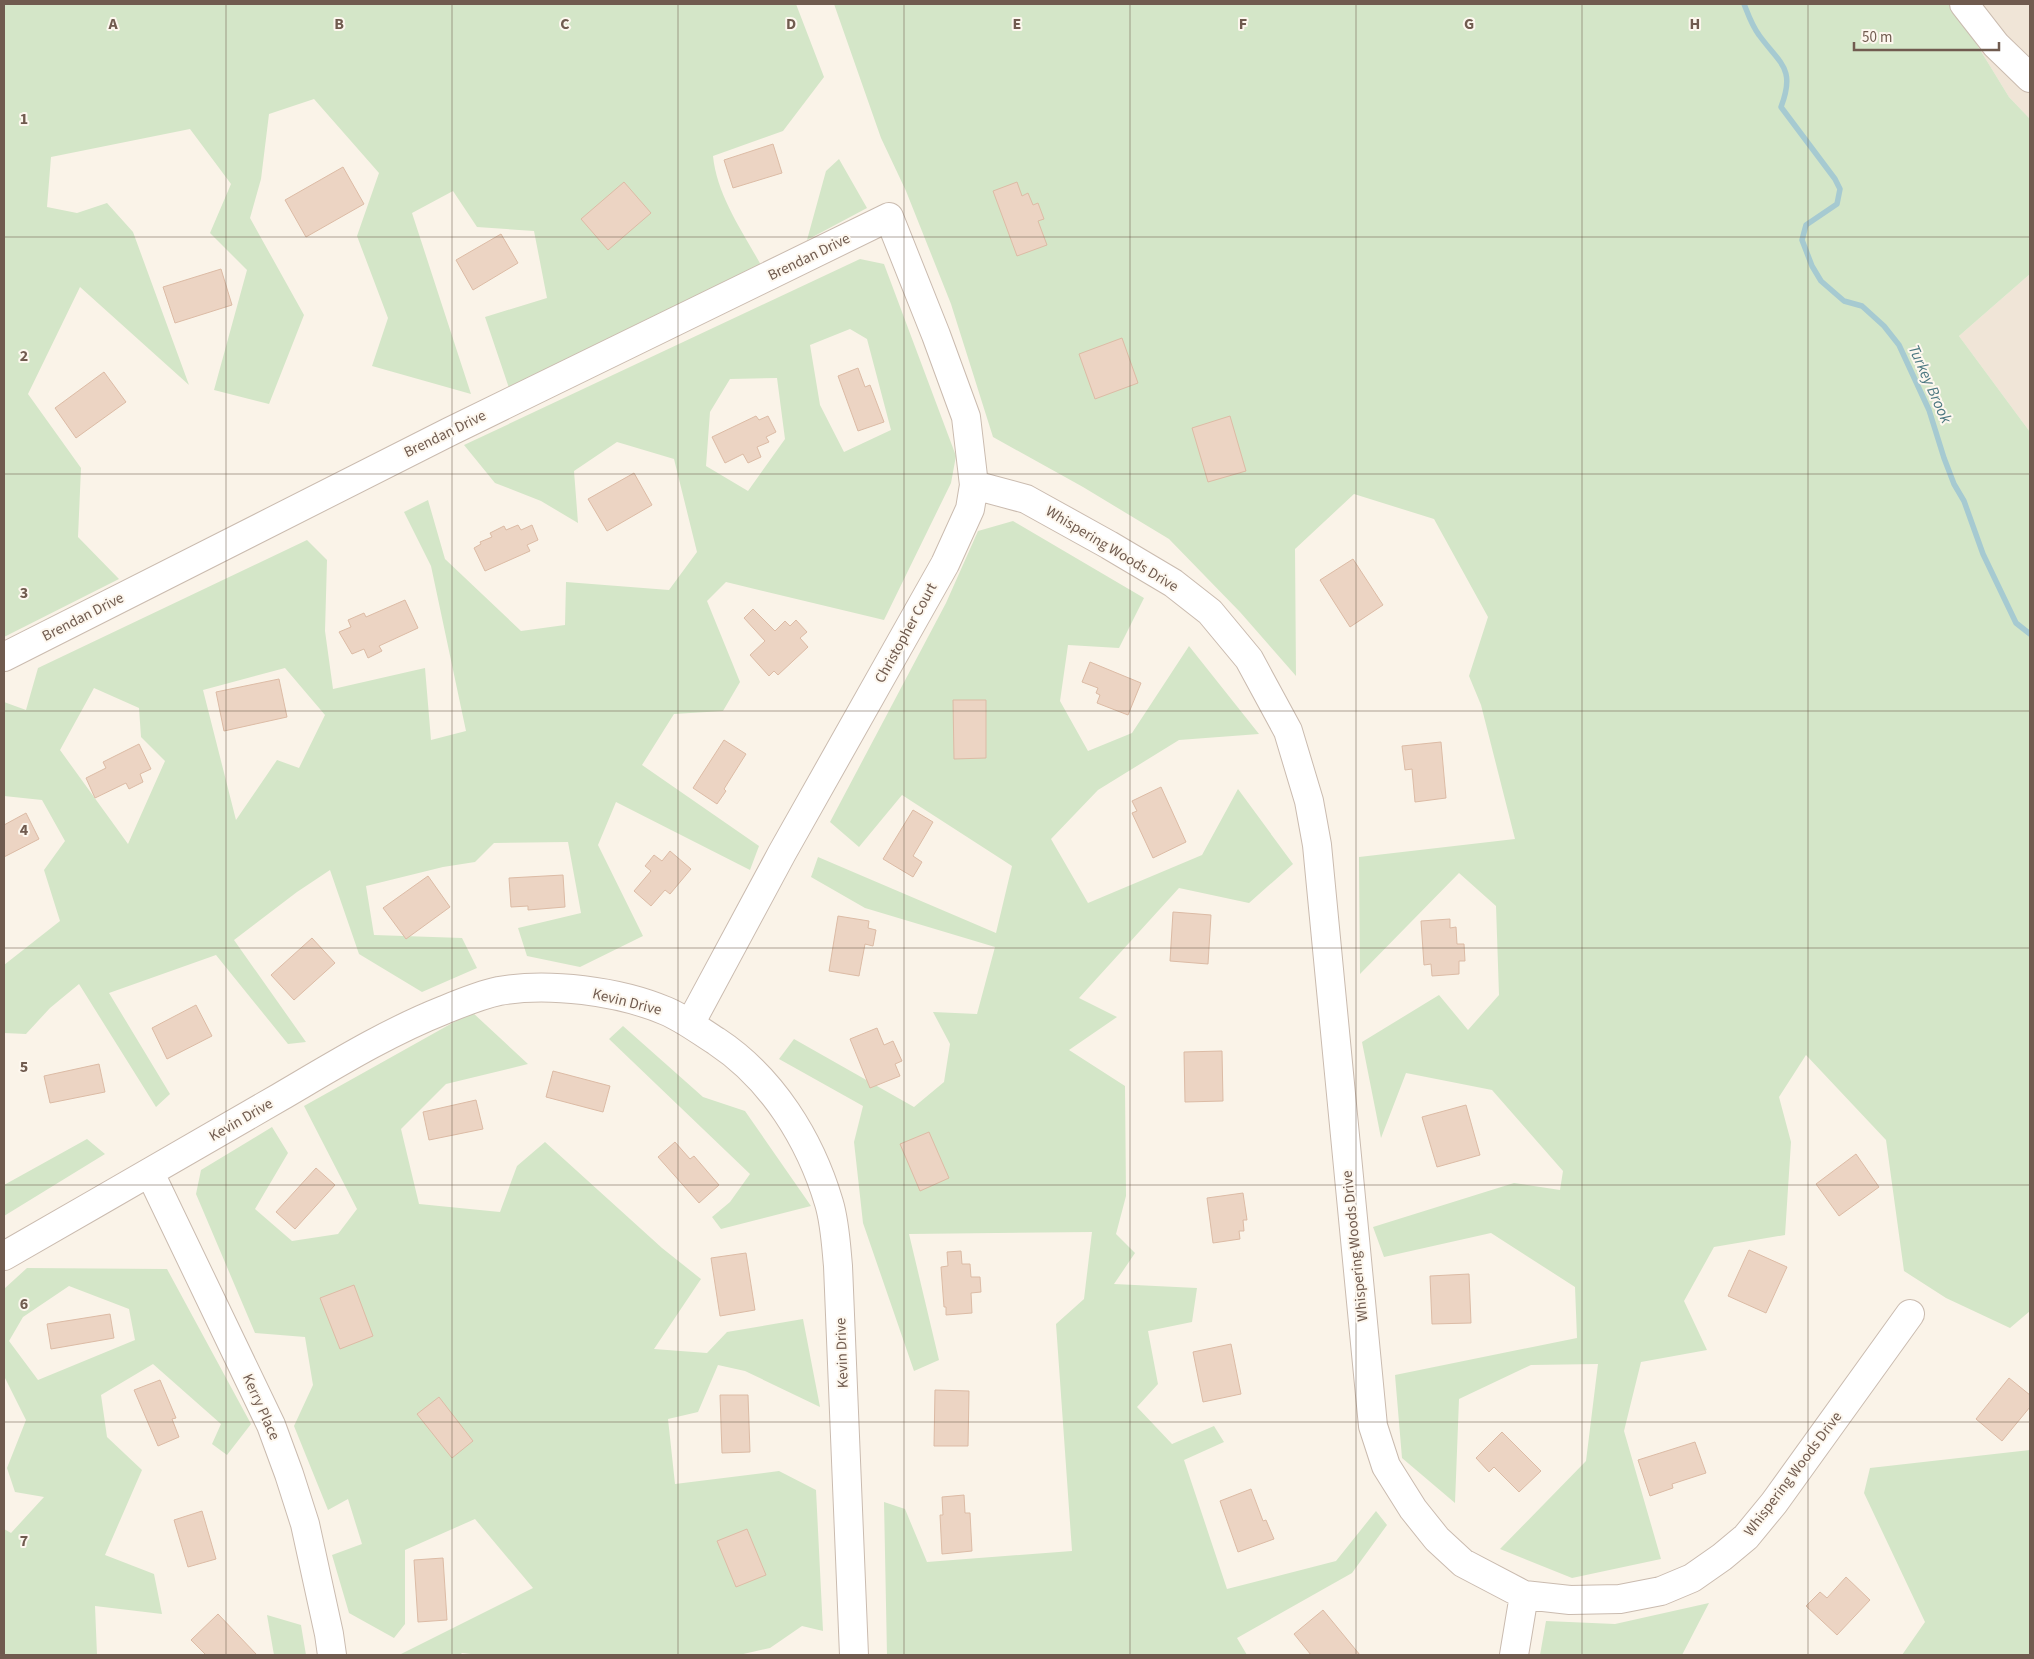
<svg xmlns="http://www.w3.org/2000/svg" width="2034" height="1659" viewBox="0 0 2034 1659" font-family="'Source Sans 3',sans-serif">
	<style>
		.residential { fill: #f0e5d7 }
		.green { fill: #d4e6c8; fill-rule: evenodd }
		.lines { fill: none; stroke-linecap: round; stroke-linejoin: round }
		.stream { stroke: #a6cad1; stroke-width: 5.5 }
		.building { fill: #ecd4c3; stroke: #dcbba5 }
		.minor-casing { stroke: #cabbaf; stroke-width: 30 }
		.minor { stroke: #fff; stroke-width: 28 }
		.grid { fill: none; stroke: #705b4f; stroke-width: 1; stroke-opacity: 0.55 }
		.labels { text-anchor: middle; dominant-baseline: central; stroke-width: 4; stroke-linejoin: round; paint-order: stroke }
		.street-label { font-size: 15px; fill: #705b4f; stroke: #fdf7ee }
		.water-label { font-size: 16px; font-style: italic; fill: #4c7881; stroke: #fdf7ee }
		.grid-label { font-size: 16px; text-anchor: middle; font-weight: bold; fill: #705b4f; stroke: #fdf7ee; stroke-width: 4; stroke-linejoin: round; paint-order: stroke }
	</style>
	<rect width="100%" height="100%" fill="#faf3e8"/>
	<path class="residential" d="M 1952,4 L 2030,4 L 2030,119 L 2009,97 Z
		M 2030,274 L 2030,432 L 1959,336 Z"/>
	<path class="green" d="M 4,4 L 796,4 L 824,77 L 783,131 L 713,156 C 717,196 743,232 762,267 L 509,388 L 485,317 L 547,298 L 534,231 L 477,227 L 453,191 L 412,213 L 471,394 L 372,366 L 388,318 L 357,236 L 379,173 L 314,99 L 269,114 L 261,179 L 250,218 L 304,315 L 269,404 L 214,390 L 247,270 L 210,233 L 231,184 L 190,129 L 51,157 L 47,207 L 77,213 L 107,203 L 133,232 L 189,385 L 80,287 L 28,394 L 81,468 L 78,537 L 119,579 L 4,637 Z
		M 834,4 L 1952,4 L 2009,97 L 2030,119 L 2030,274 L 1959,336 L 2030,432 L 2030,1311 L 2010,1328 L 1946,1298 L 1904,1271 L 1886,1140 L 1806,1055 L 1779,1097 L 1791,1142 L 1785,1235 L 1714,1247 L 1684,1301 L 1707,1350 L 1641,1362 L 1624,1431 L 1661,1559 L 1572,1578 L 1500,1549 L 1586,1461 L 1598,1364 L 1531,1365 L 1459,1399 L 1455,1503 L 1402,1458 L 1395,1375 L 1577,1338 L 1575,1287 L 1491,1233 L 1384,1257 L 1373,1227 L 1514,1183 L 1560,1190 L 1563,1171 L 1492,1090 L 1406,1073 L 1381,1138 L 1362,1042 L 1439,995 L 1468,1030 L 1499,995 L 1496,906 L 1459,873 L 1360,974 L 1359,857 L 1515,839 L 1481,705 L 1469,676 L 1488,617 L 1434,519 L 1354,494 L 1295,549 L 1296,676 L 1240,612 L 1169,539 L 1083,487 L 993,437 L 951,304 L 906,191 L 881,138 Z
		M 839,159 L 867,208 L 807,240 L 826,171 Z
		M 860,259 L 884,264 L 956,456 L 951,483 L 884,620 L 726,582 L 707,601 L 740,682 L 723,711 L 674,714 L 642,765 L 759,846 L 750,870 L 616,802 L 598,845 L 643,936 L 580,967 L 527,956 L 518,928 L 581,913 L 568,842 L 494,843 L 475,862 L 443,867 L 366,886 L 374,935 L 462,938 L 477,968 L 422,992 L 359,954 L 330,870 L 297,892 L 234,940 L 306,1042 L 288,1044 L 216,955 L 109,993 L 170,1094 L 156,1107 L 79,984 L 50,1008 L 26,1034 L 4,1033 L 4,965 L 60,921 L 44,870 L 65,841 L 42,800 L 4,796 L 4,702 L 26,710 L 38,668 L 307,540 L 327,560 L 325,631 L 333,689 L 425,668 L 431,740 L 466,731 L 431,566 L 404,512 L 428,500 L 445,559 L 521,631 L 565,625 L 566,582 L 669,590 L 697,552 L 674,459 L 617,442 L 574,471 L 578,523 L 541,501 L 495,483 L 464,445 ZM 850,329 L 867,339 L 891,430 L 844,452 L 820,405 L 810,345 ZM 777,378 L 785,439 L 748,491 L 706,466 L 710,412 L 730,379 ZM 285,668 L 325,715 L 299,768 L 277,760 L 236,820 L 203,690 ZM 94,688 L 139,708 L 141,737 L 165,761 L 128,844 L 60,750 Z
		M 1013,521 L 1144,598 L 1119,648 L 1068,645 L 1060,701 L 1088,751 L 1132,733 L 1189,646 L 1259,734 L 1179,740 L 1098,790 L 1051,839 L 1088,903 L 1202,855 L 1238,789 L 1293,864 L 1249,903 L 1179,888 L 1079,998 L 1117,1017 L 1069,1050 L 1125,1086 L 1126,1196 L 1116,1234 L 1135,1253 L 1114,1284 L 1197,1288 L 1192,1322 L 1148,1331 L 1158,1384 L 1137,1407 L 1172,1444 L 1214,1426 L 1224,1442 L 1184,1460 L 1227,1589 L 1336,1561 L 1376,1511 L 1387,1525 L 1352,1573 L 1237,1638 L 1247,1655 L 887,1655 L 884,1502 L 905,1509 L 927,1562 L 1072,1551 L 1056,1324 L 1084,1299 L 1092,1232 L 909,1234 L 939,1360 L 914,1371 L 863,1223 L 854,1142 L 863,1106 L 779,1059 L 794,1039 L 914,1107 L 944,1082 L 950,1044 L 933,1012 L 977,1014 L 995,947 L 865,908 L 811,877 L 818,857 L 996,933 L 1012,866 L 902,795 L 859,847 L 830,822 L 946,603 L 978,531 Z
		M 472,1012 L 528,1064 L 446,1084 L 401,1129 L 419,1204 L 500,1212 L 517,1166 L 545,1142 L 662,1248 L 701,1279 L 654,1349 L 707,1353 L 727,1332 L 803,1319 L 820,1407 L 745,1371 L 718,1365 L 698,1412 L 668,1419 L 675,1484 L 779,1471 L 816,1490 L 823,1631 L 802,1626 L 770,1648 L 739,1655 L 480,1655 L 462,1653 L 460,1655 L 399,1655 L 533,1588 L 475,1519 L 405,1550 L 405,1624 L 394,1638 L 349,1613 L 332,1555 L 362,1544 L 348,1499 L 328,1510 L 294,1426 L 313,1385 L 305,1337 L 255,1333 L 196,1194 L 201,1170 L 272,1127 L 288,1153 L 255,1209 L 292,1241 L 338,1234 L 357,1209 L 304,1106 Z
		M 623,1026 L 703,1097 L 745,1111 L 811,1206 L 721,1229 L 712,1217 L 730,1202 L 750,1174 L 609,1039 Z
		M 87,1139 L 105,1154 L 4,1216 L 4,1185 Z
		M 27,1268 L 167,1269 L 251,1424 L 227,1455 L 212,1444 L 221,1424 L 153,1364 L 101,1395 L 107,1437 L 142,1470 L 105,1555 L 154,1574 L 162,1614 L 95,1606 L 97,1655 L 4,1655 L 4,1529 L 11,1533 L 44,1497 L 15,1492 L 7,1468 L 26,1420 L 4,1376 L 4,1289 ZM 69,1286 L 129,1309 L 135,1340 L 38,1380 L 9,1341 L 23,1317 Z
		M 2030,1450 L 2030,1655 L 1902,1655 L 1925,1622 L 1864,1493 L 1870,1468 Z
		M 1709,1603 L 1682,1655 L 1540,1655 L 1546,1621 L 1615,1624 Z
		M 267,1615 L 301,1625 L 306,1655 L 274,1655 Z"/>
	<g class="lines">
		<path class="stream" d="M 1744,4 C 1748,14 1752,26 1759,35 C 1780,64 1796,68 1781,107 L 1835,179 L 1840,189 L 1837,204 L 1806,225 L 1802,240 L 1812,266 L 1821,281 L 1844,301 L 1862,306 L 1884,326 L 1899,345 L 1929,410 L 1944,458 L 1954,484 L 1964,501 L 1983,554 L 2016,623 L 2030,634"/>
	</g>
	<path class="building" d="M 773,144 L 782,173 L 733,188 L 724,160 Z
		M 343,167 L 364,204 L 306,237 L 285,200 Z
		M 624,182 L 651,213 L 608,250 L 581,219 Z
		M 1017,182 L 1022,196 L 1028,193 L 1033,205 L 1038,203 L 1044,219 L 1038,221 L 1047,245 L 1017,256 L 993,191 Z
		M 501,234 L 518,263 L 473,290 L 456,260 Z
		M 221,269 L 232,305 L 175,323 L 163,287 Z
		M 1122,338 L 1138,383 L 1095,399 L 1079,354 Z
		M 858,368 L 865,387 L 870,385 L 884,422 L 858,431 L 838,376 Z
		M 104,372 L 126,402 L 76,438 L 55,408 Z
		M 756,416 L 759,420 L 768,416 L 776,432 L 766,437 L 769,442 L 757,447 L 761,457 L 748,463 L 743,454 L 725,463 L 712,437 Z
		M 1230,416 L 1246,471 L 1208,482 L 1192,428 Z
		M 634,473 L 652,505 L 607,531 L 588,499 Z
		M 518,525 L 521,530 L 532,525 L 538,540 L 527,545 L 530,551 L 485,571 L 474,548 L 481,544 L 480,542 L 492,537 L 490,533 L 504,526 L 506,530 Z
		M 1353,559 L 1383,605 L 1350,627 L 1320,580 Z
		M 405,600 L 418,628 L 379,646 L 382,651 L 368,658 L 364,649 L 352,654 L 339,632 L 351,627 L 348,620 L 364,613 L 366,617 Z
		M 753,609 L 775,631 L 785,621 L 790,626 L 796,620 L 807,632 L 800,638 L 808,647 L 778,675 L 774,671 L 769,676 L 750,655 L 765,641 L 744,618 Z
		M 1090,662 L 1141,683 L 1128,715 L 1097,703 L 1100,695 L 1096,693 L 1098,688 L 1082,682 Z
		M 279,679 L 287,717 L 224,731 L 216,692 Z
		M 953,700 L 986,700 L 986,758 L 954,759 Z
		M 724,740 L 746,754 L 724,789 L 726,791 L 717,804 L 693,788 Z
		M 1441,742 L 1446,798 L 1415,802 L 1412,769 L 1405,770 L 1402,746 Z
		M 139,744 L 151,769 L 140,774 L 143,782 L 129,789 L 126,783 L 95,798 L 86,778 L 106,768 L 103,762 Z
		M 1161,787 L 1186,842 L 1153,858 L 1132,813 L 1137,811 L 1132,801 Z
		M 913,810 L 933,822 L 913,856 L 922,862 L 913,877 L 883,859 Z
		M 26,813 L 39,839 L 4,857 L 4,825 Z
		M 670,851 L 691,869 L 670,894 L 665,890 L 651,906 L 634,891 L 651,871 L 645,866 L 654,855 L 662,861 Z
		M 563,875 L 565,907 L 528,910 L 528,906 L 511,907 L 509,878 Z
		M 428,876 L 450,907 L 406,939 L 383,908 Z
		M 1173,912 L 1211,915 L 1208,964 L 1170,961 Z
		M 838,916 L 869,921 L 868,928 L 876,930 L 873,946 L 865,944 L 859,976 L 829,971 Z
		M 1450,919 L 1450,928 L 1456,927 L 1457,944 L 1464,944 L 1465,961 L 1459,961 L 1459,974 L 1432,976 L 1431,964 L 1424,965 L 1421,921 Z
		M 312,938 L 335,963 L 294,1000 L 271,975 Z
		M 196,1005 L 212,1036 L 167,1059 L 152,1028 Z
		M 877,1028 L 884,1045 L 893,1041 L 902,1061 L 895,1064 L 900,1076 L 870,1088 L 850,1039 Z
		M 1222,1051 L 1223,1101 L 1185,1102 L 1184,1052 Z
		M 99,1064 L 105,1092 L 50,1103 L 44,1076 Z
		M 553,1071 L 610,1086 L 603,1112 L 546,1097 Z
		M 476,1100 L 483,1129 L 429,1140 L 423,1112 Z
		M 1466,1105 L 1480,1155 L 1437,1167 L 1422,1117 Z
		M 929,1132 L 949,1178 L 920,1191 L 900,1144 Z
		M 675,1142 L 690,1159 L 694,1156 L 719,1185 L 699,1203 L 658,1157 Z
		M 1856,1154 L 1879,1187 L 1839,1216 L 1816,1184 Z
		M 316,1168 L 335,1185 L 295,1229 L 276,1212 Z
		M 1243,1193 L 1247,1220 L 1243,1220 L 1244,1231 L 1239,1231 L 1240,1239 L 1213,1243 L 1207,1198 Z
		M 1749,1250 L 1787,1267 L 1766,1313 L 1728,1296 Z
		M 961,1251 L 962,1264 L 970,1264 L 971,1277 L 980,1277 L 981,1292 L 971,1293 L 972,1313 L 946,1315 L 946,1307 L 944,1307 L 941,1267 L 948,1266 L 947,1252 Z
		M 746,1253 L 755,1310 L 720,1316 L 711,1258 Z
		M 1469,1274 L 1471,1323 L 1432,1324 L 1430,1276 Z
		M 354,1285 L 373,1336 L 340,1349 L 320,1298 Z
		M 110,1314 L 114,1338 L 51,1349 L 47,1324 Z
		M 1231,1344 L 1241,1394 L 1203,1402 L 1193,1352 Z
		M 2009,1378 L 2030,1395 L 2030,1407 L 2002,1441 L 1976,1419 Z
		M 160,1380 L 176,1418 L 172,1419 L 179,1437 L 158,1446 L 134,1390 Z
		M 935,1390 L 969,1391 L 968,1446 L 934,1446 Z
		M 720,1395 L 748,1395 L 750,1452 L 722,1453 Z
		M 439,1397 L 473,1441 L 452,1458 L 417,1414 Z
		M 1502,1432 L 1541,1471 L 1519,1492 L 1494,1467 L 1489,1472 L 1476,1458 Z
		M 1695,1442 L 1706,1473 L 1672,1484 L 1673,1488 L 1650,1496 L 1638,1460 Z
		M 1251,1489 L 1263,1521 L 1266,1520 L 1274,1539 L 1238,1552 L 1220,1501 Z
		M 964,1495 L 965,1513 L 970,1513 L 972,1551 L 942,1554 L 940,1515 L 943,1515 L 942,1497 Z
		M 202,1511 L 216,1559 L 188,1567 L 174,1520 Z
		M 747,1529 L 766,1575 L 736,1587 L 717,1541 Z
		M 443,1558 L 447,1620 L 418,1622 L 414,1560 Z
		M 1846,1577 L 1870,1600 L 1837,1635 L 1806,1606 L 1820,1592 L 1827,1598 Z
		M 1323,1610 L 1360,1655 L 1311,1655 L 1294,1634 Z
		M 218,1614 L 257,1655 L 206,1655 L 191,1640 Z"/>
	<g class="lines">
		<g class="minor-casing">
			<path id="minor" d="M 1964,4 L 1996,45 L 2030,78
				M 974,485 L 1026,499 L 1109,545 L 1173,583 L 1210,612 L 1249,659 L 1288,731 L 1309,801 L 1317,845 L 1373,1426 L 1386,1466 L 1413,1509 L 1437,1539 L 1463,1563 L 1524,1595 L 1570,1600 L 1620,1599 L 1661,1591 L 1692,1578 L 1722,1557 L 1746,1537 L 1774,1503 L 1910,1314
				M 4,657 L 449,432 L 889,217 L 936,335 L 966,417 L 974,485 L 970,509 L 945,564 L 782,853 L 690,1024
				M 150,1173 L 271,1425 L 289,1474 L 305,1524 L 329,1634 L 332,1655
				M 4,1256 C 96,1203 188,1151 280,1097 C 333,1066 386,1033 444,1010 C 461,1003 480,995 499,991 C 548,982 619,991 666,1011 C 683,1018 700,1031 716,1041 C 772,1078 810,1139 829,1203 C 835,1223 836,1245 838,1266 L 854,1655
				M 1514,1655 L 1524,1595"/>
		</g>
		<use href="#minor" class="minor"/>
	</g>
	<path class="grid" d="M 226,4 L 226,1655M 452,4 L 452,1655M 678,4 L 678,1655M 904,4 L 904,1655M 1130,4 L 1130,1655M 1356,4 L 1356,1655M 1582,4 L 1582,1655M 1808,4 L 1808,1655M 4,237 L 2030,237M 4,474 L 2030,474M 4,711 L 2030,711M 4,948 L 2030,948M 4,1185 L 2030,1185M 4,1422 L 2030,1422"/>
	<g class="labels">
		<g class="street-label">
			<text transform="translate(809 257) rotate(-26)">Brendan Drive</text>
			<text transform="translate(445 434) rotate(-26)">Brendan Drive</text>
			<text transform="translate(1112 549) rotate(31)">Whispering Woods Drive</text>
			<text transform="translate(83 617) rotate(-27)">Brendan Drive</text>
			<text transform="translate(906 633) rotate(-61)">Christopher Court</text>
			<text transform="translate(627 1002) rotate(14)">Kevin Drive</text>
			<text transform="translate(241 1120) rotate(-30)">Kevin Drive</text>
			<text transform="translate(1355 1246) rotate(-96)">Whispering Woods Drive</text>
			<text transform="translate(842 1353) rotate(-92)">Kevin Drive</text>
			<text transform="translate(261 1407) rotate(66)">Kerry Place</text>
			<text transform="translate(1793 1474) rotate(-53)">Whispering Woods Drive</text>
		</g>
		<g class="water-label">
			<text transform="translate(1930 384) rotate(66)">Turkey Brook</text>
		</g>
	</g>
	<g class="grid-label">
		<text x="113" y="29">A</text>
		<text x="339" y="29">B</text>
		<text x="565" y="29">C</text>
		<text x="791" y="29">D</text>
		<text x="1017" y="29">E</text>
		<text x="1243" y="29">F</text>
		<text x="1469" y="29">G</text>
		<text x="1695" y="29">H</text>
		<text x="24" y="124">1</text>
		<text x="24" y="361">2</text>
		<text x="24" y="598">3</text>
		<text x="24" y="835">4</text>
		<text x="24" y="1072">5</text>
		<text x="24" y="1309">6</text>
		<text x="24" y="1546">7</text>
	</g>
	<rect width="2034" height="1659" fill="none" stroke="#705b4f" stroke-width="10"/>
	<path d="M1854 42v8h145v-8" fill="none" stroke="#705b4f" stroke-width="2.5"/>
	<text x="1862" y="42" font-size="15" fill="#705b4f" stroke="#fdf7ee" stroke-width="4" paint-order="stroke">50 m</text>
</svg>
